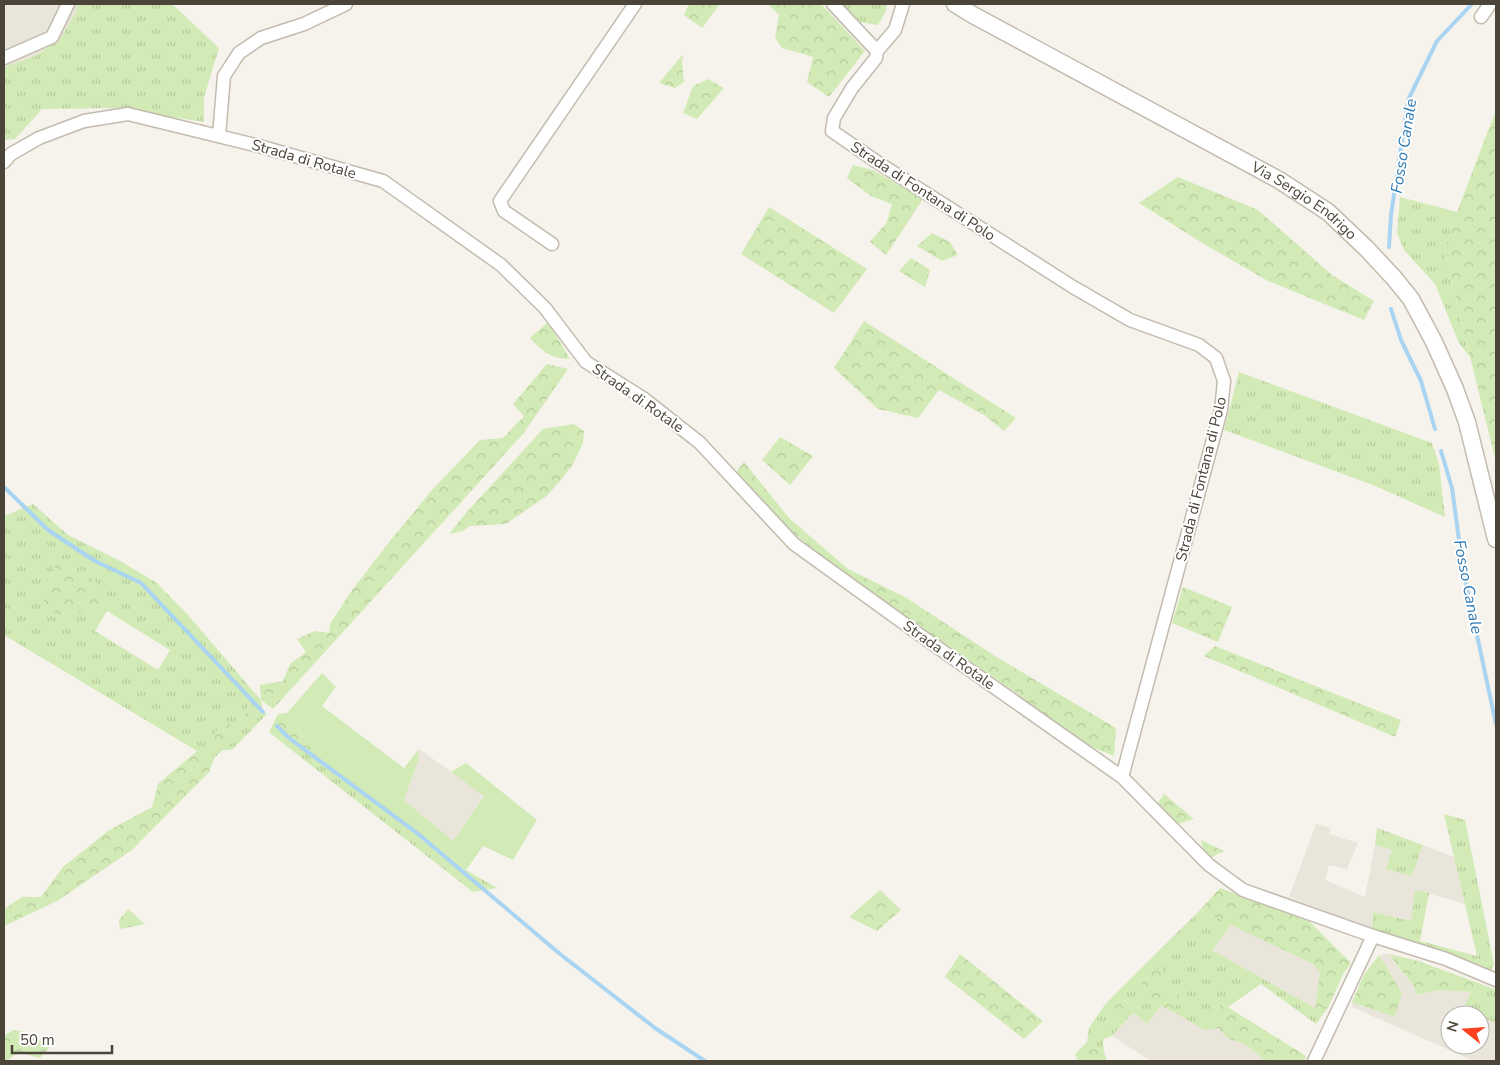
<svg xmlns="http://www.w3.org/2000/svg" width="1500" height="1065" viewBox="0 0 1500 1065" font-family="'Nunito Sans',sans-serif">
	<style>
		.residential { fill: #eae5da }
		.grass { fill: url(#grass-tufts); fill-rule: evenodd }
		.forest { fill: url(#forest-crowns) }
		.green { fill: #d2eab5 }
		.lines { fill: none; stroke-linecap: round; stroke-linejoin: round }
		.stream { stroke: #a9d4f2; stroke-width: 4 }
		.minor-casing { stroke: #c2bbae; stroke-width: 15 }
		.tertiary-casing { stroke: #c2bbae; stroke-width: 19 }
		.minor { stroke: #fff; stroke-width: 12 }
		.tertiary { stroke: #fff; stroke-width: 16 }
		.labels { text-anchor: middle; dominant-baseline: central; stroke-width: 4; stroke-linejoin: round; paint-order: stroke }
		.street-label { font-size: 15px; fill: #4b4439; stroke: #fff }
		.water-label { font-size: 16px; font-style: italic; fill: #2e7ab2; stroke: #fff }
	</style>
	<defs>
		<pattern id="grass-tufts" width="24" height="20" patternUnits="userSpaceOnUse" patternTransform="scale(1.25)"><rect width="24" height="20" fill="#d2eab5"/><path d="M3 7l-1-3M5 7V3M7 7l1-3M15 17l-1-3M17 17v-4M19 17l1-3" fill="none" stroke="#b6ca9c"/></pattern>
		<pattern id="forest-crowns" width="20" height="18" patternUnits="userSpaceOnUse" patternTransform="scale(1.25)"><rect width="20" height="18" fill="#d2eab5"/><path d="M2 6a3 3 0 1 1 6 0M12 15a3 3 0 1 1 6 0" fill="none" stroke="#b6ca9c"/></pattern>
	</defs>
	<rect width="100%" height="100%" fill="#f6f3ec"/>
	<path class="residential" d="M 4,4 L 76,4 L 76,12 L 60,39 L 35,56 L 4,67 Z
		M 419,749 L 484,795 L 453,841 L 404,800 L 418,761 Z
		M 1316,824 L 1331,828 L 1329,834 L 1358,843 L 1347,869 L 1329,865 L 1325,880 L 1365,897 L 1375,845 L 1392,850 L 1412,876 L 1423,845 L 1454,857 L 1465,904 L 1416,890 L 1412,921 L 1373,912 L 1372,930 L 1289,897 Z
		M 1232,924 L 1313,964 L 1320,972 L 1315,1008 L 1212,950 Z
		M 1389,954 L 1415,988 L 1415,995 L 1440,990 L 1471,992 L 1462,1011 L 1473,1015 L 1450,1015 L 1450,1045 L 1480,1045 L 1480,1017 L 1496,1023 L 1496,1061 L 1474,1061 L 1352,1007 L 1352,1002 L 1395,1017 L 1402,993 L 1379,955 Z
		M 1161,1006 L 1218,1028 L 1227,1038 L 1244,1044 L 1266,1061 L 1151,1061 L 1112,1036 L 1133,1013 L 1147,1024 Z"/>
	<path class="grass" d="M 76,4 L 172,4 L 219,48 L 204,97 L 204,122 L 116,108 L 42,109 L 15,139 L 4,140 L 4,67 L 35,56 L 60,39 L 76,12 Z
		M 842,4 L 887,4 L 886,11 L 878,25 L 860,22 Z
		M 1400,197 L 1457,212 L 1444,251 L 1470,357 L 1459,343 L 1435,284 L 1404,250 L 1397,233 Z
		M 1239,372 L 1432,443 L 1439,464 L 1445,517 L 1373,485 L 1224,430 Z
		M 33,504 L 68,535 L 122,562 L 157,583 L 188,615 L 261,700 L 263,712 L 267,714 L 232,750 L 223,750 L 215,757 L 197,751 L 4,635 L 4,516 ZM 56,553 L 78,573 L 94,579 L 87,609 L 66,617 L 43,586 L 54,571 ZM 107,611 L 170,650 L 158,670 L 95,631 Z
		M 318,749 L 349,775 L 401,814 L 466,870 L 497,888 L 473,892 L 294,752 Z
		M 1444,814 L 1465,820 L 1494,964 L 1490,973 L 1480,965 L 1372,930 L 1373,912 L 1411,921 L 1415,890 L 1429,893 L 1420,941 L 1477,956 Z
		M 1377,828 L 1423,845 L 1412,876 L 1386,869 L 1392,850 L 1375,845 Z
		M 1200,910 L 1232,924 L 1212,950 L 1315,1008 L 1329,1006 L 1316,1024 L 1261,984 L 1228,1007 L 1221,1003 L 1205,1030 L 1170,1010 L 1184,998 L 1163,986 L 1163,966 L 1152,1002 L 1161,1006 L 1147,1024 L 1133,1013 L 1112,1036 L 1103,1039 L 1104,1052 L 1087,1042 L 1089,1028 L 1103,1007 L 1111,1014 L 1129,1004 L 1116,993 Z
		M 1481,984 L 1496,990 L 1496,1023 L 1480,1017 L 1480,1015 L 1473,1015 L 1462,1011 L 1471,992 Z"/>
	<path class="forest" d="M 689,4 L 720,4 L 702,28 L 684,15 Z
		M 768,4 L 821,4 L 865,51 L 829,97 L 807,82 L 813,57 L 782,48 L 775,38 L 779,15 Z
		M 683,54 L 682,63 L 684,82 L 675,88 L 659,83 Z
		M 708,79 L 724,88 L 697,119 L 683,113 L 693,86 Z
		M 1496,110 L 1496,462 L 1444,251 L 1457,212 Z
		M 853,165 L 873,170 L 923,199 L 886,255 L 870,242 L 887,222 L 892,204 L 871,196 L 847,178 Z
		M 1178,177 L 1258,210 L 1332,275 L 1374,301 L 1364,320 L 1268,281 L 1199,241 L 1139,203 Z
		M 769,207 L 867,269 L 834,313 L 741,254 Z
		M 932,233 L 950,242 L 958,255 L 942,261 L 917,246 Z
		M 911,258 L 930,270 L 925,287 L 899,271 Z
		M 864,321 L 1016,418 L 1004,431 L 984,415 L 939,390 L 918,418 L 878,409 L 834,368 Z
		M 548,322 L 570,359 C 549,358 544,352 530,338 Z
		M 547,364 L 568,369 L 523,434 L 273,709 L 261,700 L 260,685 L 283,681 L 290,664 L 306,652 L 297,639 L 315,631 L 329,633 L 330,624 L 350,593 L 390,541 L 432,490 L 480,440 L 503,438 L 524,416 L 513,404 Z
		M 574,424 L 584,431 L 583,443 L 572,466 L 548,495 L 506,524 L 470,526 L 463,531 L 449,534 L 465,514 L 543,429 Z
		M 780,437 L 813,456 L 790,485 L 762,460 Z
		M 744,462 L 789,518 L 848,569 L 905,597 L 995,656 L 1116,728 L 1114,756 L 1080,742 L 1015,692 L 844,575 L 785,526 L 736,472 Z
		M 56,552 L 78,573 L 94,579 L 104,594 L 107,611 L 87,609 L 66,617 L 44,609 L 43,586 L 54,571 Z
		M 1183,587 L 1232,607 L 1218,642 L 1172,623 Z
		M 1215,646 L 1401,720 L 1395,737 L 1204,656 Z
		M 248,698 L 264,712 L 245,724 Z
		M 287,713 L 302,736 L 318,749 L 294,752 L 269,732 L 278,714 Z
		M 225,718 L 240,737 L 223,750 L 212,738 Z
		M 197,751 L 215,757 L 209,772 L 132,850 L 57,901 L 4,926 L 4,909 L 22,897 L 41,897 L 63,867 L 108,831 L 152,807 L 158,784 Z
		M 1164,794 L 1194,819 L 1178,824 L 1169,816 L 1158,803 Z
		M 1201,840 L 1224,851 L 1210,858 L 1203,850 Z
		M 1220,888 L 1310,922 L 1351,963 L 1343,974 L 1329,1006 L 1315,1008 L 1320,972 L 1313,964 L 1200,910 Z
		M 880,890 L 901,910 L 877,931 L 849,917 Z
		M 128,909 L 145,924 L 120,929 L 119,920 Z
		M 960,954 L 1043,1021 L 1024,1039 L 945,977 Z
		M 1389,954 L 1418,961 L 1481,984 L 1471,992 L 1440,990 L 1415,995 L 1415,988 Z
		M 1379,955 L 1402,993 L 1395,1017 L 1352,1002 L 1364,975 Z
		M 1163,966 L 1163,986 L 1184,998 L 1170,1010 L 1152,1002 L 1139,979 Z
		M 1116,993 L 1129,1004 L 1126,1012 L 1111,1014 L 1103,1007 Z
		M 1221,1003 L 1306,1056 L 1304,1061 L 1266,1061 L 1244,1044 L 1227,1038 L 1218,1028 L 1205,1030 Z
		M 13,1030 L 30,1033 L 50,1047 L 40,1058 L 18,1052 L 7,1061 L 4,1061 L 4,1036 Z
		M 1087,1042 L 1104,1052 L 1107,1061 L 1078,1061 L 1075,1054 Z"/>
	<path class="green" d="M 322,673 L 336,687 L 322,706 L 404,768 L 419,749 L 418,761 L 404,800 L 453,841 L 484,796 L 451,772 L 466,763 L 537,820 L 513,860 L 483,846 L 466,870 L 401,814 L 349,775 L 302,736 L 287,713 Z"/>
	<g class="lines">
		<path class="stream" d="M 1389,247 L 1391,215 L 1408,100 L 1437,41 L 1472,4
			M 1391,309 L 1401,340 L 1421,381 L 1435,429
			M 1441,451 L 1452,488 L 1463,570 L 1496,724
			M 4,487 L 48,530 L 95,561 L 141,583 L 263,712
			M 277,726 L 289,738 L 417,833 L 560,954 L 655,1028 L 705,1061"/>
		<g class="minor-casing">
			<path id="minor" d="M 833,4 L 877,51 L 876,58 L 852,88 L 834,118 L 832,131 L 877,162 L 1073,287 L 1130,320 L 1199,345 L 1216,358 L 1224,381 L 1221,410 L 1122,777 L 1209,865 L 1243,890 L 1373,936 L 1446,959 L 1496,980
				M 1481,17 L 1490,4
				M 877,51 L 895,30 L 903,4
				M 4,58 L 52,37 L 68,4
				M 219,136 L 224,76 L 239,53 L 261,38 L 304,24 L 346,4
				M 4,162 L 11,154 L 39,138 L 84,121 L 128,114 L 259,146 L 383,181 L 501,265 L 545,308 L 586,362 L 643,398 L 700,443 L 794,544 L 927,640 L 1122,777
				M 552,244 L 504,211 L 500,201 L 635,4
				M 1314,1061 L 1373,936"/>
		</g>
		<g class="tertiary-casing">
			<g id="tertiary">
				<path id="s1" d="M 955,4 L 973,15 L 1279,180 L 1328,212 L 1367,249 L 1394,278 L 1411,299 L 1434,342 L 1455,389 L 1467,422 L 1496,539"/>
			</g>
		</g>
		<use href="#minor" class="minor"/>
		<use href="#tertiary" class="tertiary"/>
	</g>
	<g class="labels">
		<g class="street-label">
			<text transform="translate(304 159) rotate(16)">Strada di Rotale</text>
			<text transform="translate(923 191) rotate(33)">Strada di Fontana di Polo</text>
			<text stroke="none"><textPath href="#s1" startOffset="401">Via Sergio Endrigo</textPath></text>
			<text transform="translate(638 398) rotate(35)">Strada di Rotale</text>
			<text transform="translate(1201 479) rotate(-76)">Strada di Fontana di Polo</text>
			<text transform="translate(949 655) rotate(35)">Strada di Rotale</text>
		</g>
		<g class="water-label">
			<text transform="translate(1404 146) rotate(-81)">Fosso Canale</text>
			<text transform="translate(1468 587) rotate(79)">Fosso Canale</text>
		</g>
	</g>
	<rect width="1500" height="1065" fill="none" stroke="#4b4439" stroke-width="10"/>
	<g transform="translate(1465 1030) rotate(287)"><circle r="24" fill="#ffffff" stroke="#b7b4b0"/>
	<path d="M0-4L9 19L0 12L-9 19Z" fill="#fc3f1d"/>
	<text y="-8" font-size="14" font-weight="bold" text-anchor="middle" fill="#4b4439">N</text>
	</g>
	<path d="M12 1045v8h100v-8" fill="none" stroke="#4b4439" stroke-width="2.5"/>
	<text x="20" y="1045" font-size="15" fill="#4b4439" stroke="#ffffff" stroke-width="4" paint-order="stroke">50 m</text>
</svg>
